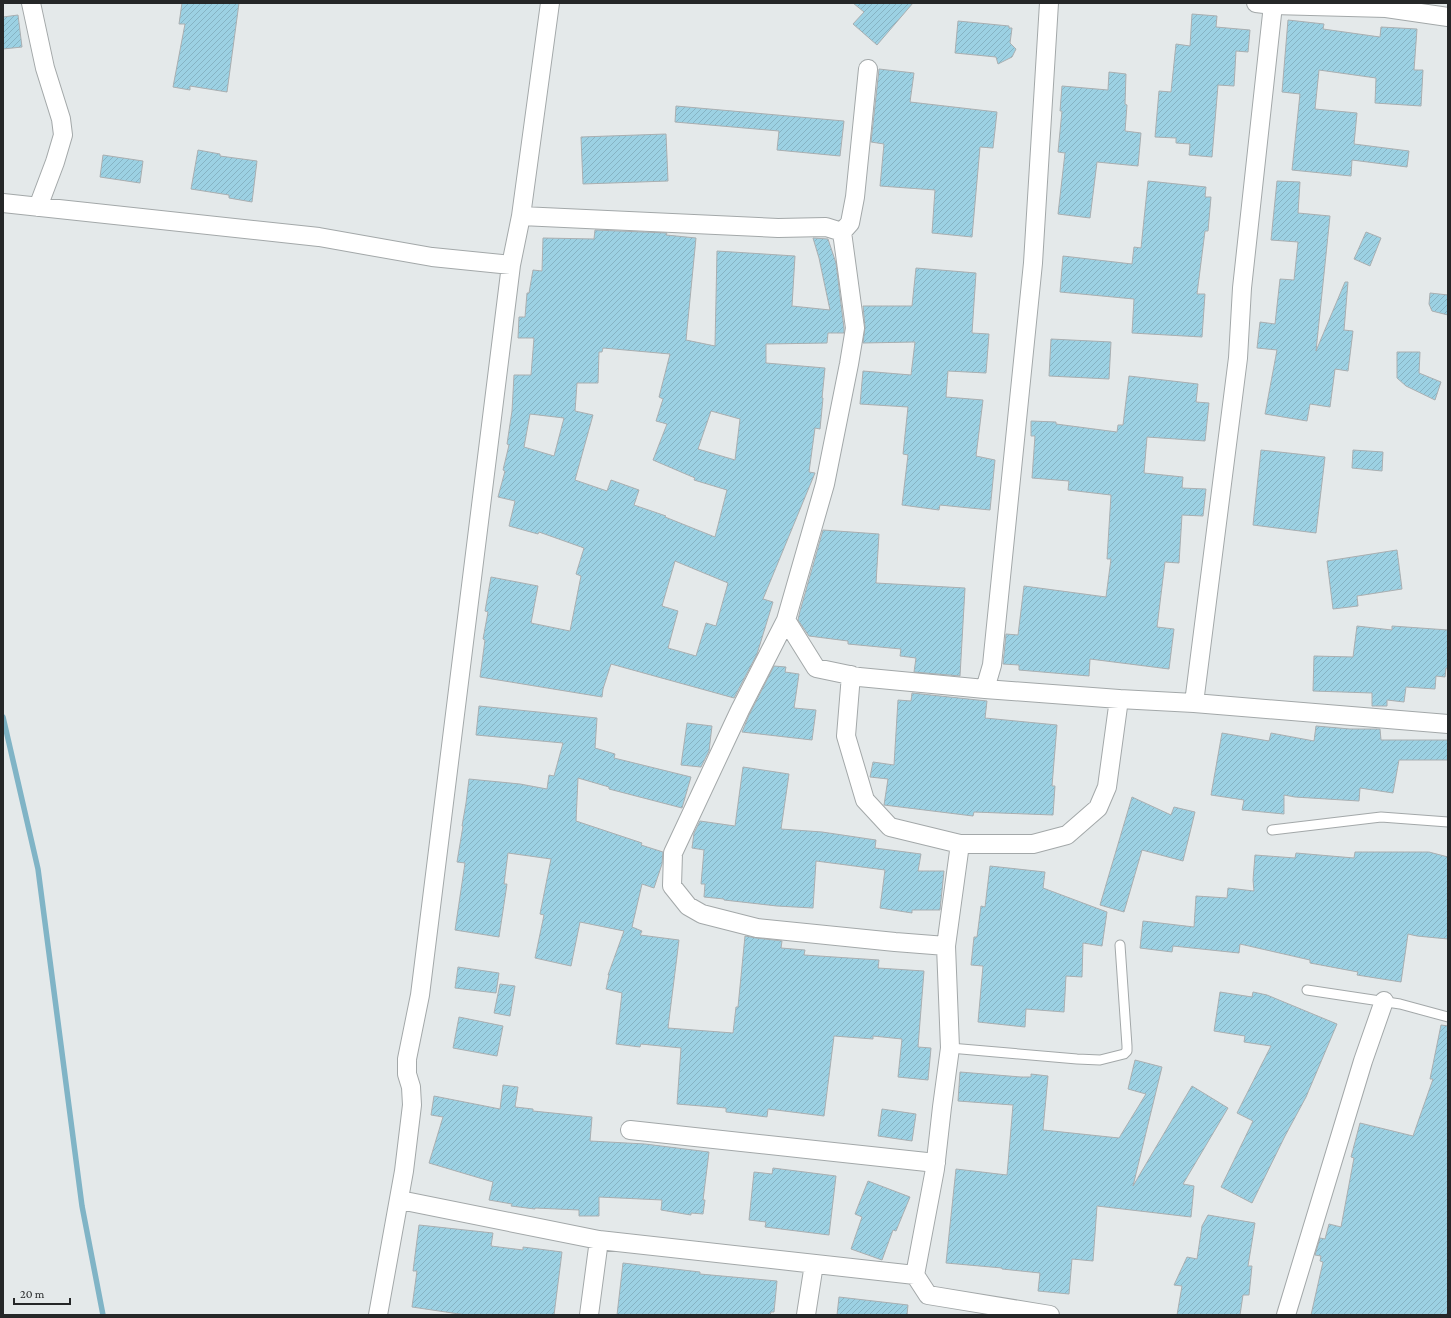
<svg xmlns="http://www.w3.org/2000/svg" width="1451" height="1318" viewBox="0 0 1451 1318" font-family="'Crimson Pro',serif">
	<style>
		.lines { fill: none; stroke-linecap: round; stroke-linejoin: round }
		.stream { stroke: #80b4c6; stroke-width: 5.5 }
		.building { fill: url(#building-hatch); stroke: #aaafb1; fill-rule: evenodd }
		.lane-casing { stroke: #a3a8a9; stroke-width: 11 }
		.street-casing { stroke: #a3a8a9; stroke-width: 20 }
		.lane { stroke: #fff; stroke-width: 9 }
		.street { stroke: #fff; stroke-width: 18 }
	</style>
	<defs>
		<pattern id="building-hatch" width="6" height="6" patternUnits="userSpaceOnUse"><rect width="6" height="6" fill="#9cd1e3"/><path d="M-1 1l2-2M0 6l6-6M5 7l2-2" fill="none" stroke="#86b3c3"/></pattern>
	</defs>
	<rect width="100%" height="100%" fill="#e4e9ea"/>
	<g class="lines">
		<path class="stream" d="M 3,717 L 38,869 L 82,1206 L 103,1315"/>
	</g>
	<path class="building" d="M 182,3 L 239,3 L 227,92 L 190,86 L 190,90 L 173,87 L 185,24 L 179,24 Z
		M 853,3 L 913,3 L 877,45 L 853,24 L 864,12 Z
		M 1192,14 L 1217,16 L 1216,27 L 1250,30 L 1248,52 L 1236,51 L 1234,86 L 1218,85 L 1212,157 L 1189,155 L 1190,144 L 1176,143 L 1176,138 L 1155,137 L 1159,91 L 1171,92 L 1176,44 L 1190,46 Z
		M 18,15 L 22,47 L 3,49 L 3,17 Z
		M 1288,20 L 1324,24 L 1323,29 L 1380,37 L 1381,27 L 1417,29 L 1414,70 L 1423,70 L 1421,106 L 1375,103 L 1376,78 L 1319,70 L 1315,109 L 1357,113 L 1354,144 L 1409,151 L 1407,167 L 1352,160 L 1351,176 L 1292,170 L 1300,94 L 1282,92 Z
		M 958,21 L 1009,26 L 1009,28 L 1012,28 L 1010,43 L 1016,49 L 1012,57 L 998,64 L 996,57 L 955,53 Z
		M 879,69 L 914,73 L 910,102 L 997,112 L 993,148 L 980,147 L 972,237 L 932,233 L 935,190 L 880,186 L 884,144 L 871,142 Z
		M 1109,72 L 1126,74 L 1125,104 L 1127,105 L 1125,131 L 1141,133 L 1138,166 L 1097,162 L 1090,218 L 1058,214 L 1065,153 L 1058,152 L 1062,111 L 1060,111 L 1062,86 L 1108,90 Z
		M 676,106 L 844,121 L 840,156 L 777,150 L 779,131 L 675,122 Z
		M 666,134 L 668,181 L 583,184 L 581,137 Z
		M 198,150 L 220,154 L 220,156 L 257,161 L 252,202 L 229,198 L 229,195 L 191,189 Z
		M 103,155 L 143,161 L 140,183 L 100,177 Z
		M 1148,181 L 1206,187 L 1205,197 L 1211,197 L 1208,231 L 1205,231 L 1197,294 L 1205,294 L 1202,337 L 1132,333 L 1134,299 L 1060,292 L 1063,256 L 1132,264 L 1134,247 L 1141,248 Z
		M 1277,181 L 1300,182 L 1298,213 L 1330,216 L 1316,351 L 1345,282 L 1348,282 L 1344,330 L 1353,331 L 1348,371 L 1335,369 L 1330,407 L 1310,404 L 1307,421 L 1265,414 L 1277,350 L 1257,348 L 1260,322 L 1275,324 L 1280,279 L 1294,280 L 1298,242 L 1271,240 Z
		M 595,230 L 667,233 L 666,235 L 696,238 L 686,340 L 715,346 L 717,251 L 795,256 L 792,306 L 830,310 L 819,258 L 813,238 L 828,239 L 836,263 L 844,328 L 844,333 L 828,333 L 827,343 L 766,344 L 766,363 L 825,368 L 822,398 L 823,398 L 820,429 L 815,428 L 809,472 L 815,473 L 763,599 L 773,602 L 757,654 L 734,698 L 611,664 L 603,689 L 602,697 L 480,677 L 485,640 L 483,639 L 488,612 L 485,611 L 491,577 L 538,586 L 531,623 L 570,631 L 581,576 L 576,574 L 584,548 L 539,532 L 538,534 L 509,526 L 515,501 L 498,497 L 505,471 L 503,470 L 509,445 L 507,444 L 512,411 L 514,375 L 531,375 L 534,338 L 518,338 L 519,317 L 525,317 L 527,293 L 529,293 L 533,270 L 542,271 L 543,238 L 594,239 ZM 603,348 L 670,354 L 659,397 L 663,399 L 656,421 L 667,424 L 653,460 L 695,478 L 694,480 L 727,490 L 715,537 L 665,517 L 666,516 L 634,505 L 639,490 L 611,480 L 607,491 L 575,480 L 593,415 L 575,411 L 577,383 L 598,383 L 599,352 L 602,352 ZM 711,411 L 740,419 L 735,460 L 698,449 ZM 530,414 L 564,418 L 554,456 L 524,447 ZM 675,561 L 728,583 L 716,626 L 706,623 L 696,656 L 668,648 L 678,611 L 662,606 Z
		M 1366,232 L 1381,238 L 1370,266 L 1354,259 Z
		M 916,268 L 976,273 L 972,333 L 989,334 L 986,373 L 948,371 L 946,397 L 983,400 L 976,456 L 995,460 L 990,510 L 940,505 L 939,510 L 902,505 L 908,455 L 903,454 L 908,407 L 860,404 L 863,371 L 911,375 L 915,342 L 863,343 L 865,327 L 863,306 L 912,306 Z
		M 1430,293 L 1448,295 L 1448,315 L 1432,311 L 1429,304 Z
		M 1051,339 L 1111,342 L 1109,379 L 1049,376 Z
		M 1397,352 L 1420,352 L 1419,373 L 1441,382 L 1435,400 L 1406,386 L 1397,378 Z
		M 1129,376 L 1198,384 L 1196,402 L 1209,403 L 1205,441 L 1147,437 L 1144,473 L 1183,477 L 1182,488 L 1206,489 L 1203,516 L 1182,515 L 1179,563 L 1165,562 L 1157,627 L 1174,629 L 1169,669 L 1090,659 L 1089,676 L 1019,670 L 1019,665 L 1003,664 L 1006,634 L 1018,635 L 1024,586 L 1106,597 L 1111,559 L 1107,559 L 1111,495 L 1068,490 L 1069,481 L 1032,478 L 1035,436 L 1031,436 L 1031,421 L 1056,422 L 1056,424 L 1117,432 L 1118,425 L 1123,425 Z
		M 1261,450 L 1325,457 L 1316,533 L 1253,525 Z
		M 1353,450 L 1383,452 L 1382,471 L 1352,468 Z
		M 823,530 L 879,534 L 876,583 L 965,588 L 960,676 L 914,672 L 916,658 L 900,656 L 901,649 L 848,644 L 848,641 L 809,636 L 798,620 L 800,611 Z
		M 1397,550 L 1402,589 L 1357,596 L 1358,606 L 1333,609 L 1327,561 Z
		M 1357,626 L 1392,630 L 1392,626 L 1448,630 L 1448,668 L 1446,668 L 1445,677 L 1436,676 L 1435,689 L 1406,687 L 1404,702 L 1387,700 L 1387,706 L 1372,706 L 1372,693 L 1313,691 L 1314,656 L 1353,657 Z
		M 774,666 L 786,667 L 785,672 L 799,674 L 794,708 L 816,710 L 812,740 L 742,732 L 749,715 Z
		M 912,693 L 987,701 L 985,718 L 1057,725 L 1052,786 L 1055,786 L 1053,815 L 974,812 L 973,816 L 884,805 L 888,779 L 870,777 L 873,762 L 894,765 L 898,700 L 911,701 Z
		M 479,706 L 597,718 L 595,748 L 615,754 L 614,758 L 691,777 L 682,808 L 609,789 L 609,787 L 578,778 L 576,821 L 642,843 L 641,845 L 663,852 L 662,864 L 654,888 L 642,884 L 632,927 L 642,931 L 640,935 L 679,940 L 668,1028 L 733,1033 L 736,1007 L 738,1007 L 745,936 L 756,938 L 782,941 L 781,948 L 805,950 L 804,955 L 879,960 L 878,968 L 924,971 L 918,1047 L 931,1048 L 928,1080 L 898,1077 L 902,1039 L 873,1036 L 873,1039 L 834,1036 L 824,1116 L 768,1109 L 767,1117 L 726,1112 L 726,1108 L 677,1104 L 681,1048 L 641,1044 L 640,1047 L 616,1044 L 622,993 L 606,989 L 609,975 L 608,975 L 624,931 L 580,922 L 571,966 L 535,958 L 544,915 L 540,914 L 551,859 L 508,853 L 504,884 L 507,884 L 499,937 L 455,930 L 465,863 L 457,862 L 463,826 L 462,826 L 466,803 L 469,779 L 520,784 L 547,789 L 549,775 L 554,776 L 563,743 L 476,735 Z
		M 687,723 L 712,726 L 709,751 L 701,767 L 681,765 Z
		M 1316,726 L 1350,729 L 1380,729 L 1381,740 L 1448,740 L 1448,760 L 1399,760 L 1393,793 L 1360,788 L 1359,801 L 1295,797 L 1284,795 L 1284,814 L 1242,810 L 1244,800 L 1211,795 L 1222,733 L 1269,741 L 1271,733 L 1314,741 Z
		M 743,767 L 789,774 L 781,829 L 822,832 L 876,840 L 875,848 L 921,854 L 918,871 L 944,871 L 940,910 L 912,910 L 912,913 L 880,908 L 885,870 L 816,861 L 813,908 L 777,906 L 724,900 L 724,899 L 704,897 L 705,884 L 701,884 L 704,850 L 692,848 L 694,833 L 700,821 L 735,826 Z
		M 1132,797 L 1171,815 L 1174,807 L 1195,812 L 1183,861 L 1142,850 L 1124,912 L 1100,905 Z
		M 1355,852 L 1429,852 L 1448,857 L 1448,939 L 1417,936 L 1408,934 L 1401,982 L 1357,975 L 1358,972 L 1310,963 L 1310,960 L 1240,944 L 1239,953 L 1173,946 L 1172,952 L 1140,948 L 1143,921 L 1194,927 L 1196,896 L 1227,898 L 1228,888 L 1254,891 L 1253,880 L 1255,855 L 1295,858 L 1296,853 L 1354,858 Z
		M 990,866 L 1045,872 L 1043,888 L 1107,912 L 1102,946 L 1083,943 L 1082,977 L 1066,976 L 1064,1012 L 1026,1009 L 1025,1027 L 978,1022 L 983,966 L 971,965 L 974,937 L 977,937 L 981,906 L 985,907 Z
		M 458,967 L 499,973 L 496,993 L 455,988 Z
		M 500,984 L 515,986 L 510,1016 L 494,1013 Z
		M 1220,992 L 1252,997 L 1253,992 L 1267,995 L 1337,1024 L 1306,1097 L 1285,1136 L 1252,1203 L 1221,1187 L 1253,1121 L 1237,1113 L 1271,1046 L 1244,1042 L 1245,1036 L 1214,1031 Z
		M 459,1017 L 503,1026 L 497,1056 L 453,1048 Z
		M 1441,1025 L 1448,1026 L 1448,1315 L 1311,1315 L 1323,1262 L 1320,1261 L 1321,1256 L 1315,1255 L 1320,1238 L 1325,1239 L 1329,1224 L 1341,1227 L 1354,1158 L 1351,1157 L 1360,1123 L 1413,1136 L 1433,1079 L 1430,1079 Z
		M 1135,1060 L 1162,1067 L 1133,1186 L 1192,1086 L 1228,1108 L 1183,1184 L 1194,1186 L 1191,1217 L 1097,1206 L 1093,1261 L 1072,1259 L 1069,1294 L 1038,1291 L 1040,1273 L 1002,1269 L 1002,1268 L 946,1263 L 956,1169 L 1007,1175 L 1013,1105 L 958,1101 L 960,1072 L 1021,1077 L 1031,1077 L 1031,1074 L 1048,1076 L 1043,1130 L 1119,1138 L 1146,1094 L 1128,1089 Z
		M 503,1085 L 518,1087 L 515,1107 L 533,1109 L 533,1111 L 592,1117 L 590,1141 L 645,1144 L 709,1152 L 703,1200 L 705,1200 L 703,1214 L 691,1213 L 691,1215 L 661,1210 L 662,1200 L 599,1197 L 599,1216 L 579,1216 L 579,1210 L 535,1208 L 535,1209 L 511,1206 L 512,1204 L 489,1200 L 493,1182 L 429,1163 L 443,1117 L 431,1115 L 434,1096 L 500,1109 Z
		M 882,1109 L 916,1114 L 912,1141 L 878,1136 Z
		M 773,1168 L 836,1176 L 829,1235 L 765,1227 L 766,1222 L 749,1220 L 754,1172 L 772,1174 Z
		M 868,1181 L 910,1197 L 896,1231 L 893,1230 L 882,1260 L 851,1249 L 862,1217 L 855,1214 Z
		M 1208,1215 L 1255,1223 L 1248,1266 L 1252,1266 L 1249,1295 L 1243,1295 L 1240,1315 L 1177,1315 L 1182,1286 L 1174,1285 L 1187,1257 L 1197,1259 L 1202,1226 Z
		M 419,1225 L 493,1233 L 491,1246 L 523,1250 L 523,1247 L 562,1252 L 554,1315 L 466,1315 L 412,1307 L 417,1271 L 413,1271 Z
		M 623,1263 L 700,1272 L 700,1274 L 777,1281 L 774,1312 L 771,1312 L 770,1315 L 617,1315 Z
		M 839,1297 L 908,1305 L 907,1315 L 837,1315 Z"/>
	<g class="lines">
		<g class="lane-casing">
			<path id="lane" d="M 1272,830 L 1381,817 L 1448,822
				M 1307,990 L 1400,1004 L 1448,1017
				M 950,1048 L 1077,1059 L 1100,1060 L 1124,1054 L 1127,1051 L 1127,1046 L 1120,945"/>
		</g>
		<g class="street-casing">
			<path id="street" d="M 31,3 L 45,68 L 61,119 L 63,135 L 55,162 L 38,207
				M 1256,3 L 1273,5 L 1386,8 L 1448,17
				M 868,69 L 855,197 L 850,223 L 842,232 L 855,328 L 849,364 L 825,484 L 786,620 L 740,710 L 673,853 L 672,886 L 688,906 L 702,914 L 757,928 L 895,942 L 946,946
				M 3,203 L 319,237 L 432,257 L 511,265
				M 521,216 L 778,228 L 826,227 L 842,232
				M 786,620 L 816,668 L 859,677 L 985,689 L 992,665 L 1033,263 L 1049,3
				M 851,675 L 846,736 L 865,800 L 890,827 L 960,844 L 1033,844 L 1067,835 L 1098,808 L 1107,787 L 1119,699
				M 985,689 L 1119,699 L 1194,703 L 1448,724
				M 1194,703 L 1238,358 L 1242,288 L 1273,5
				M 960,844 L 946,946 L 950,1048 L 942,1107 L 935,1169 L 915,1275 L 928,1295 L 1050,1315
				M 630,1130 L 936,1163
				M 400,1200 L 599,1240 L 915,1275
				M 378,1315 L 404,1171 L 412,1105 L 411,1087 L 407,1074 L 407,1059 L 420,995 L 511,265 L 521,216 L 550,3
				M 589,1315 L 599,1240
				M 806,1315 L 814,1264
				M 1286,1315 L 1363,1061 L 1384,1001"/>
		</g>
		<use href="#lane" class="lane"/>
		<use href="#street" class="street"/>
	</g>
	<rect width="1451" height="1318" fill="none" stroke="#252728" stroke-width="8"/>
	<path d="M14 1298v6h56v-6" fill="none" stroke="#252728" stroke-width="2"/>
	<text x="20" y="1298" font-size="12" fill="#252728" stroke="#e4e9ea" stroke-width="3" paint-order="stroke">20 m</text>
</svg>
